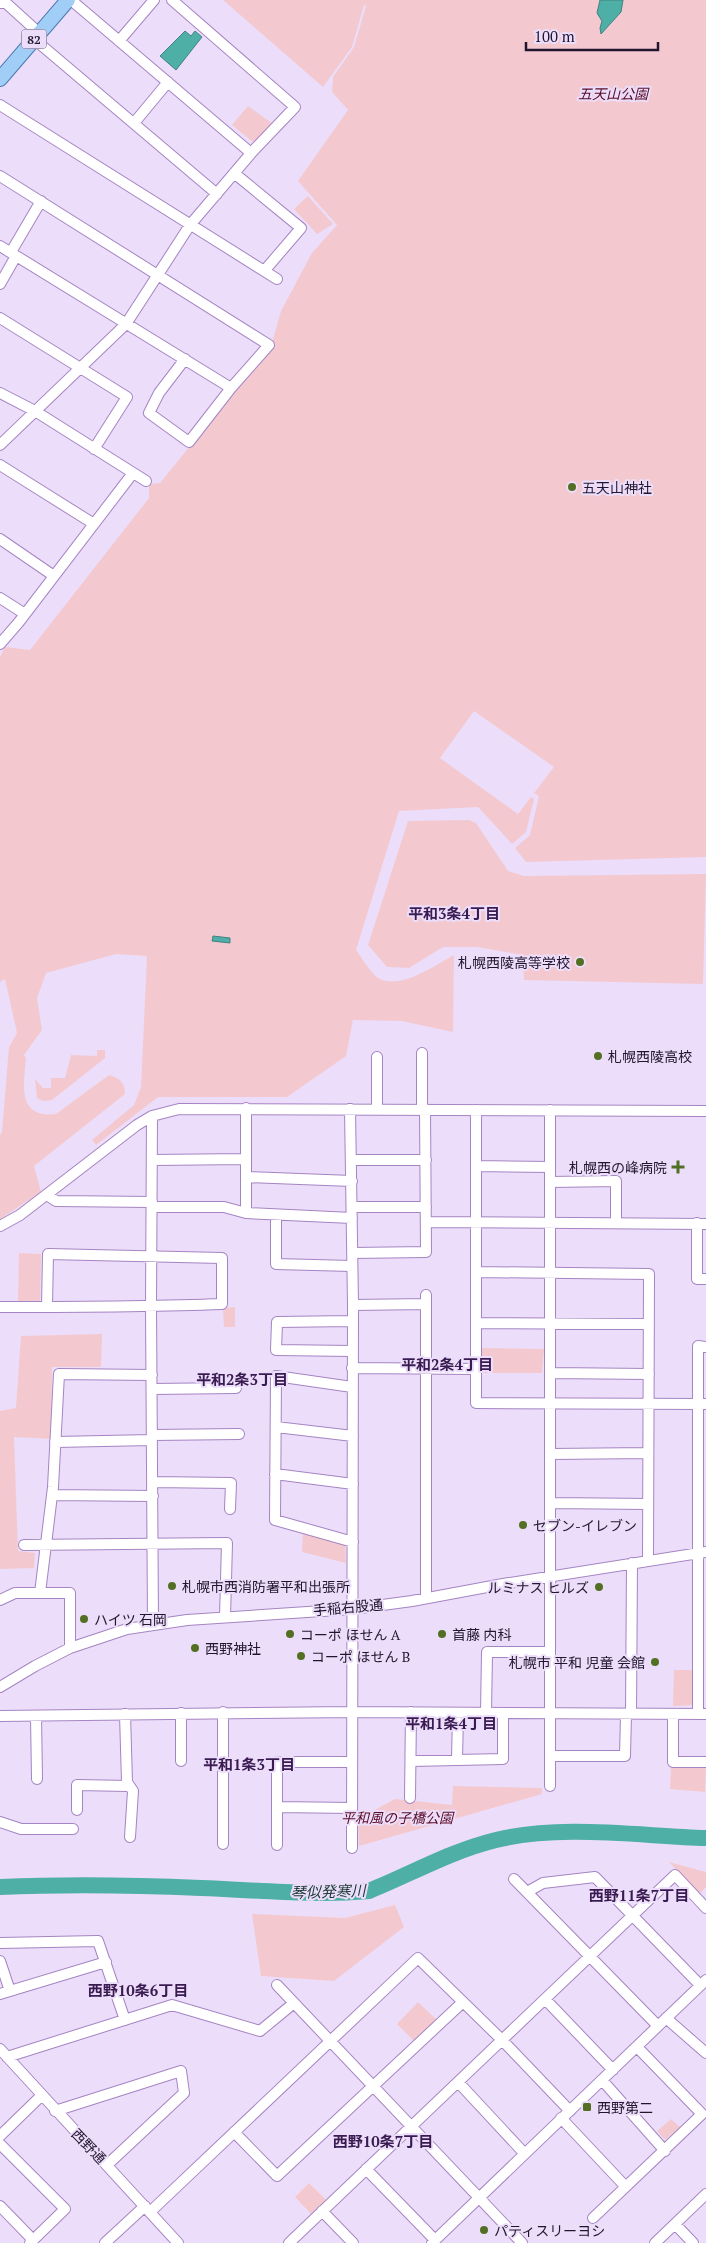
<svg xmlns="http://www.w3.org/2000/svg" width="706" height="2243" viewBox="0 0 706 2243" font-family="'PT Serif','Noto Sans JP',serif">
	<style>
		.green { fill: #f3c9cf }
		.water { fill: #4eafa7; stroke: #418183 }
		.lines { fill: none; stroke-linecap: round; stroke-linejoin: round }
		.river { stroke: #4eafa7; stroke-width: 16 }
		.minor-casing { stroke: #a584c3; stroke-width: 12 }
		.major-casing { stroke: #4c78ad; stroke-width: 16 }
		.minor { stroke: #fff; stroke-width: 10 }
		.major { stroke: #a1cef7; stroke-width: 14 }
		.poi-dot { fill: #526f23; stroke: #ecdefa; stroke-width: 2 }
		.labels { text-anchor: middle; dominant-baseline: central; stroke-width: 4; stroke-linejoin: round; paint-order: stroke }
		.shield { fill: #ecdefa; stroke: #5f516b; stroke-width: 1 }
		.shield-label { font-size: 12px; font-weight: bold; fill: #22152e }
		.park-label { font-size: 14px; font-style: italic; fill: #580a24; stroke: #ecdefa }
		.poi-label { font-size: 14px; fill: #22152e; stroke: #ecdefa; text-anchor: start }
		.street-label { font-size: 14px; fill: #22152e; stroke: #ecdefa }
		.neighbourhood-label { font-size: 15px; font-weight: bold; fill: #391a51; stroke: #ecdefa }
		.water-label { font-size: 15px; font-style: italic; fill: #193835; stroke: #ecdefa }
	</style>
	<rect width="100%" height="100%" fill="#ecdefa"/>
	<path class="green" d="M 223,0 L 706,0 L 706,857 L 526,862 L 515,848 L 530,835 L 539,796 L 534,793 L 554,767 L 474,711 L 440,758 L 518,814 L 531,797 L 534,799 L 526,832 L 512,844 L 478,807 L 399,811 L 356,950 C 362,958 370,972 378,978 C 400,991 435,965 454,955 L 453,1032 L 402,1021 L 353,1020 L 346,1056 L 287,1097 L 158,1097 L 96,1145 L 92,1140 L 134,1105 L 141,1087 L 147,956 L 116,954 L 46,973 L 37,998 L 42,1030 L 24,1055 L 26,1058 C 24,1083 16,1119 56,1114 L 109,1075 C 120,1078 125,1083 125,1094 L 34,1166 L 41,1192 L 0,1219 L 0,1135 L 2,1132 L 9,1047 L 17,1033 L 5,979 L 0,982 L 0,657 L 5,647 L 30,650 L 149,498 L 149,484 L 160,483 L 271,346 L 281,311 L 312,253 L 337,225 L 298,181 L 348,110 L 332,92 L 333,77 L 354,47 L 366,6 L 364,5 L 352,47 L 323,87 Z
		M 248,106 L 273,124 L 254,143 L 232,125 Z
		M 308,196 L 333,224 L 317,234 L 294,209 Z
		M 469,820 L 476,823 L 508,871 L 524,876 L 706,874 L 703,984 L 524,980 L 523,955 L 477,947 L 443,947 L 409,968 L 387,967 L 368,945 L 408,821 Z
		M 97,1050 L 105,1050 L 105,1058 L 52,1100 L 43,1101 L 37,1098 L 35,1079 L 43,1088 L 51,1088 L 51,1078 L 65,1078 L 71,1055 L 97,1056 Z
		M 19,1253 L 41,1254 L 40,1303 L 18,1302 Z
		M 235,1307 L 235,1327 L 224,1327 L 223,1308 Z
		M 102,1334 L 101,1367 L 52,1367 L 51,1439 L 14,1437 L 18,1551 L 35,1553 L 34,1568 L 0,1569 L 0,1411 L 16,1408 L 21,1336 Z
		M 482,1348 L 544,1349 L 542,1373 L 482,1373 Z
		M 303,1531 L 345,1544 L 346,1563 L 302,1552 Z
		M 674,1670 L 694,1670 L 694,1705 L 673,1706 Z
		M 671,1766 L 706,1768 L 705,1792 L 670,1789 Z
		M 453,1786 L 542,1788 L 542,1794 L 359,1846 L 358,1819 L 395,1799 L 452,1805 Z
		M 669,1862 L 706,1872 L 706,1887 L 699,1894 Z
		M 395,1905 L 404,1927 L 334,1981 L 261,1976 L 252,1914 L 345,1918 Z
		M 418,2002 L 438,2021 L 414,2041 L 397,2024 Z
		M 671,2119 L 680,2127 L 665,2140 L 657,2131 Z
		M 309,2183 L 326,2200 L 311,2214 L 295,2197 Z"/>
	<path class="water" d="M 600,0 L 623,0 L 621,12 L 601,34 L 600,28 L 602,21 L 597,13 Z
		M 185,31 L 191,36 L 195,31 L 202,37 L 176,70 L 160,56 Z
		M 213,936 L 230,938 L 230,943 L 212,941 Z"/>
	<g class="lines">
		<path class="river" d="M 0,1887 C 67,1884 134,1885 201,1888 C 257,1890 313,1896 369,1891 C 411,1874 451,1851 496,1840 C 561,1824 639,1836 706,1838"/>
		<g class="minor-casing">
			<path id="minor" d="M 71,0 L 251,153
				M 0,3 L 6,3 L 39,33
				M 34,39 L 217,194
				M 119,41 L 154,0
				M 0,105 L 277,279
				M 134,123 L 168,82
				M 234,173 L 301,228 L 265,270
				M 0,176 L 269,345 L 231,388 L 189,442 L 149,413 L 159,393 L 185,359
				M 0,246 L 231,388
				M 11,252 L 41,201
				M 0,284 L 16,256
				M 0,318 L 127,397 L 94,449
				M 0,393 L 35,411 L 146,481
				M 0,445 L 126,324 L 190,225 L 253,151 L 295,107 L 172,0
				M 0,465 L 94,524
				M 0,539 L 54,576
				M 0,598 L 25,614
				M 0,644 L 19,622 L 133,473
				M 350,1109 L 353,1305 L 352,1848
				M 377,1109 L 377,1057
				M 422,1109 L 422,1053
				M 476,1110 L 476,1403 L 706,1404
				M 550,1110 L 550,1786
				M 152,1116 L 151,1306 L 153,1625
				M 152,1160 L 246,1159
				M 352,1160 L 426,1160
				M 476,1166 L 550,1167
				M 246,1177 L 352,1181
				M 550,1182 L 616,1181 L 616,1222
				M 47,1195 L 56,1201 L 152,1202
				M 152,1207 L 224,1207 L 246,1213 L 352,1218
				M 352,1207 L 426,1207
				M 246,1213 L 246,1108
				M 276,1215 L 276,1264 L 352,1266
				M 426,1222 L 706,1224
				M 697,1223 L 697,1279 L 706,1279
				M 0,1226 L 20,1215 L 137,1125 L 152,1116 L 179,1109 L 706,1111
				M 352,1253 L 426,1252 L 425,1109
				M 477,1272 L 649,1274 L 648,1560
				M 426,1295 L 426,1598
				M 353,1305 L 426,1304
				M 0,1307 C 74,1307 148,1307 222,1304 L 222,1258 L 48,1254 L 47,1307
				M 476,1323 L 649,1324
				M 352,1351 L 276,1350 L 277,1322 L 352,1321
				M 352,1368 L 476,1369
				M 551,1373 L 649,1374
				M 352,1387 L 276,1376 L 275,1520 L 353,1542
				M 152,1389 L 236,1388
				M 276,1427 L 353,1436
				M 152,1435 L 239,1434
				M 55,1442 L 152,1440
				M 551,1454 L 648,1453
				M 275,1474 L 353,1484
				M 153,1482 L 231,1483 L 230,1509
				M 52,1495 L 153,1496
				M 551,1503 L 648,1504
				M 24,1545 L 227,1543 L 225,1617
				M 40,1593 L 53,1487 L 59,1374 L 152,1375
				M 0,1600 L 15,1593 L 70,1593 L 70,1648
				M 0,1687 L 35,1666 L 70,1648 L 127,1629 L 187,1620 L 353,1609 L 412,1601 L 503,1584 L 706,1552
				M 181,1713 L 181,1761
				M 486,1713 L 487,1652 L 550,1652
				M 125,1714 L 127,1782 L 133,1791 L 130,1837
				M 631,1714 L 632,1563
				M 673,1714 L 673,1762 L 706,1762
				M 698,1714 L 698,1346 L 706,1347
				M 0,1716 L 352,1712 L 706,1714
				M 36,1716 L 37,1779
				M 550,1756 L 625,1756 L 626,1714
				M 457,1760 L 458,1713
				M 411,1761 L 503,1759 L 503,1713
				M 410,1798 L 411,1712
				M 277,1807 L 352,1808
				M 77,1810 L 77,1785 L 129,1786
				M 0,1822 L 21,1829 L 73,1829
				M 223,1844 L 223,1712
				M 277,1845 L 277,1762 L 352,1762
				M 514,1879 L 658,2026
				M 527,1892 L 543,1883 L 595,1877 L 700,1985
				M 0,1943 L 98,1941 L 125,2020
				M 0,1961 L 10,1991
				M 277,1985 L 522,2243
				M 0,1994 L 106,1962
				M 545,1999 L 613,2070
				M 666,2018 L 706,2053
				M 0,2049 L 178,2243
				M 7,2057 L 172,2005 L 260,2031 L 294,2003
				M 602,2080 L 665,2151
				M 458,2082 L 524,2153
				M 55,2111 L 181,2071 L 184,2093 L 107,2165
				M 561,2118 L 625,2186
				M 234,2132 L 277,2176 L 463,2002
				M 0,2136 L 41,2096
				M 0,2144 L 65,2209 L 30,2243
				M 366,2169 L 435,2240
				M 0,2206 L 33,2240
				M 322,2211 L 353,2243
				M 150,2212 L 418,1958 L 502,2040 L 570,2111
				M 593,2218 L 702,2114 L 637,2047
				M 675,2224 L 693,2243
				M 105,2243 L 145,2206
				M 289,2243 L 675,1875 L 706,1908
				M 432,2243 L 706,1980
				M 655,2243 L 706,2194"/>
		</g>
		<g class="major-casing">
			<path id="major" d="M 0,79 L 68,0"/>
		</g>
		<use href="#minor" class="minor"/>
		<use href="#major" class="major"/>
	</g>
	<g class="poi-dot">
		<circle cx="572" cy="487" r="5"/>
		<circle cx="580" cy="962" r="5"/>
		<circle cx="598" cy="1056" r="5"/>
		<path d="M675.5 1159.5h5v5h5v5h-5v5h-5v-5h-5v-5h5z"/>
		<circle cx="523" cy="1525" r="5"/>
		<circle cx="172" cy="1586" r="5"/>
		<circle cx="599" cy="1587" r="5"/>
		<circle cx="84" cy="1619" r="5"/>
		<circle cx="290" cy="1634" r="5"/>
		<circle cx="442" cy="1634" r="5"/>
		<circle cx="195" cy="1648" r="5"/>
		<circle cx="301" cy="1656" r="5"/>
		<circle cx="655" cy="1662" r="5"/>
		<rect x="582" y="2102" width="10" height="10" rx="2.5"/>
		<circle cx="484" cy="2230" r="5"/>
	</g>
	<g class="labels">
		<rect class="shield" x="21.5" y="29.5" width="25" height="19" rx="4"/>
		<g class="shield-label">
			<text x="34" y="39">82</text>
		</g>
		<g class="park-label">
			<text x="613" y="93">五天山公園</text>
			<text x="397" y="1817">平和風の子橋公園</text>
		</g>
		<g class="poi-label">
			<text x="582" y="487">五天山神社</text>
			<text x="570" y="962" text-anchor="end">札幌西陵高等学校</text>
			<text x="608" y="1056">札幌西陵高校</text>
			<text x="667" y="1167" text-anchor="end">札幌西の峰病院</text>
			<text x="533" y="1525">セブン-イレブン</text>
			<text x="182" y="1586">札幌市西消防署平和出張所</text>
			<text x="589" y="1587" text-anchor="end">ルミナス ヒルズ</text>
			<text x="94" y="1619">ハイツ 石岡</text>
			<text x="300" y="1634">コーポ ほせん A</text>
			<text x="452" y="1634">首藤 内科</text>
			<text x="205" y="1648">西野神社</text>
			<text x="311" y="1656">コーポ ほせん B</text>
			<text x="645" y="1662" text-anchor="end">札幌市 平和 児童 会館</text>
			<text x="597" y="2107">西野第二</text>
			<text x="494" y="2230">パティスリーヨシ</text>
		</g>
		<g class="street-label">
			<text transform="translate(348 1607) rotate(-5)">手稲右股通</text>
			<text transform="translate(89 2146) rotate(46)">西野通</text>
		</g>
		<g class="neighbourhood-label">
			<text x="454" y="913">平和3条4丁目</text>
			<text x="447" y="1364">平和2条4丁目</text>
			<text x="242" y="1379">平和2条3丁目</text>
			<text x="451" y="1723">平和1条4丁目</text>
			<text x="249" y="1764">平和1条3丁目</text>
			<text x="639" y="1895">西野11条7丁目</text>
			<text x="138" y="1990">西野10条6丁目</text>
			<text x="383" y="2141">西野10条7丁目</text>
		</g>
		<g class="water-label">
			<text transform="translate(328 1891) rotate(-2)">琴似発寒川</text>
		</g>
	</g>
	<path d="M526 42v8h132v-8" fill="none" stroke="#22152e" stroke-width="2.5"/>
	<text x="534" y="42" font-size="15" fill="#22152e" stroke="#ecdefa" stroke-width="4" paint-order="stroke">100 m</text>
</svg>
